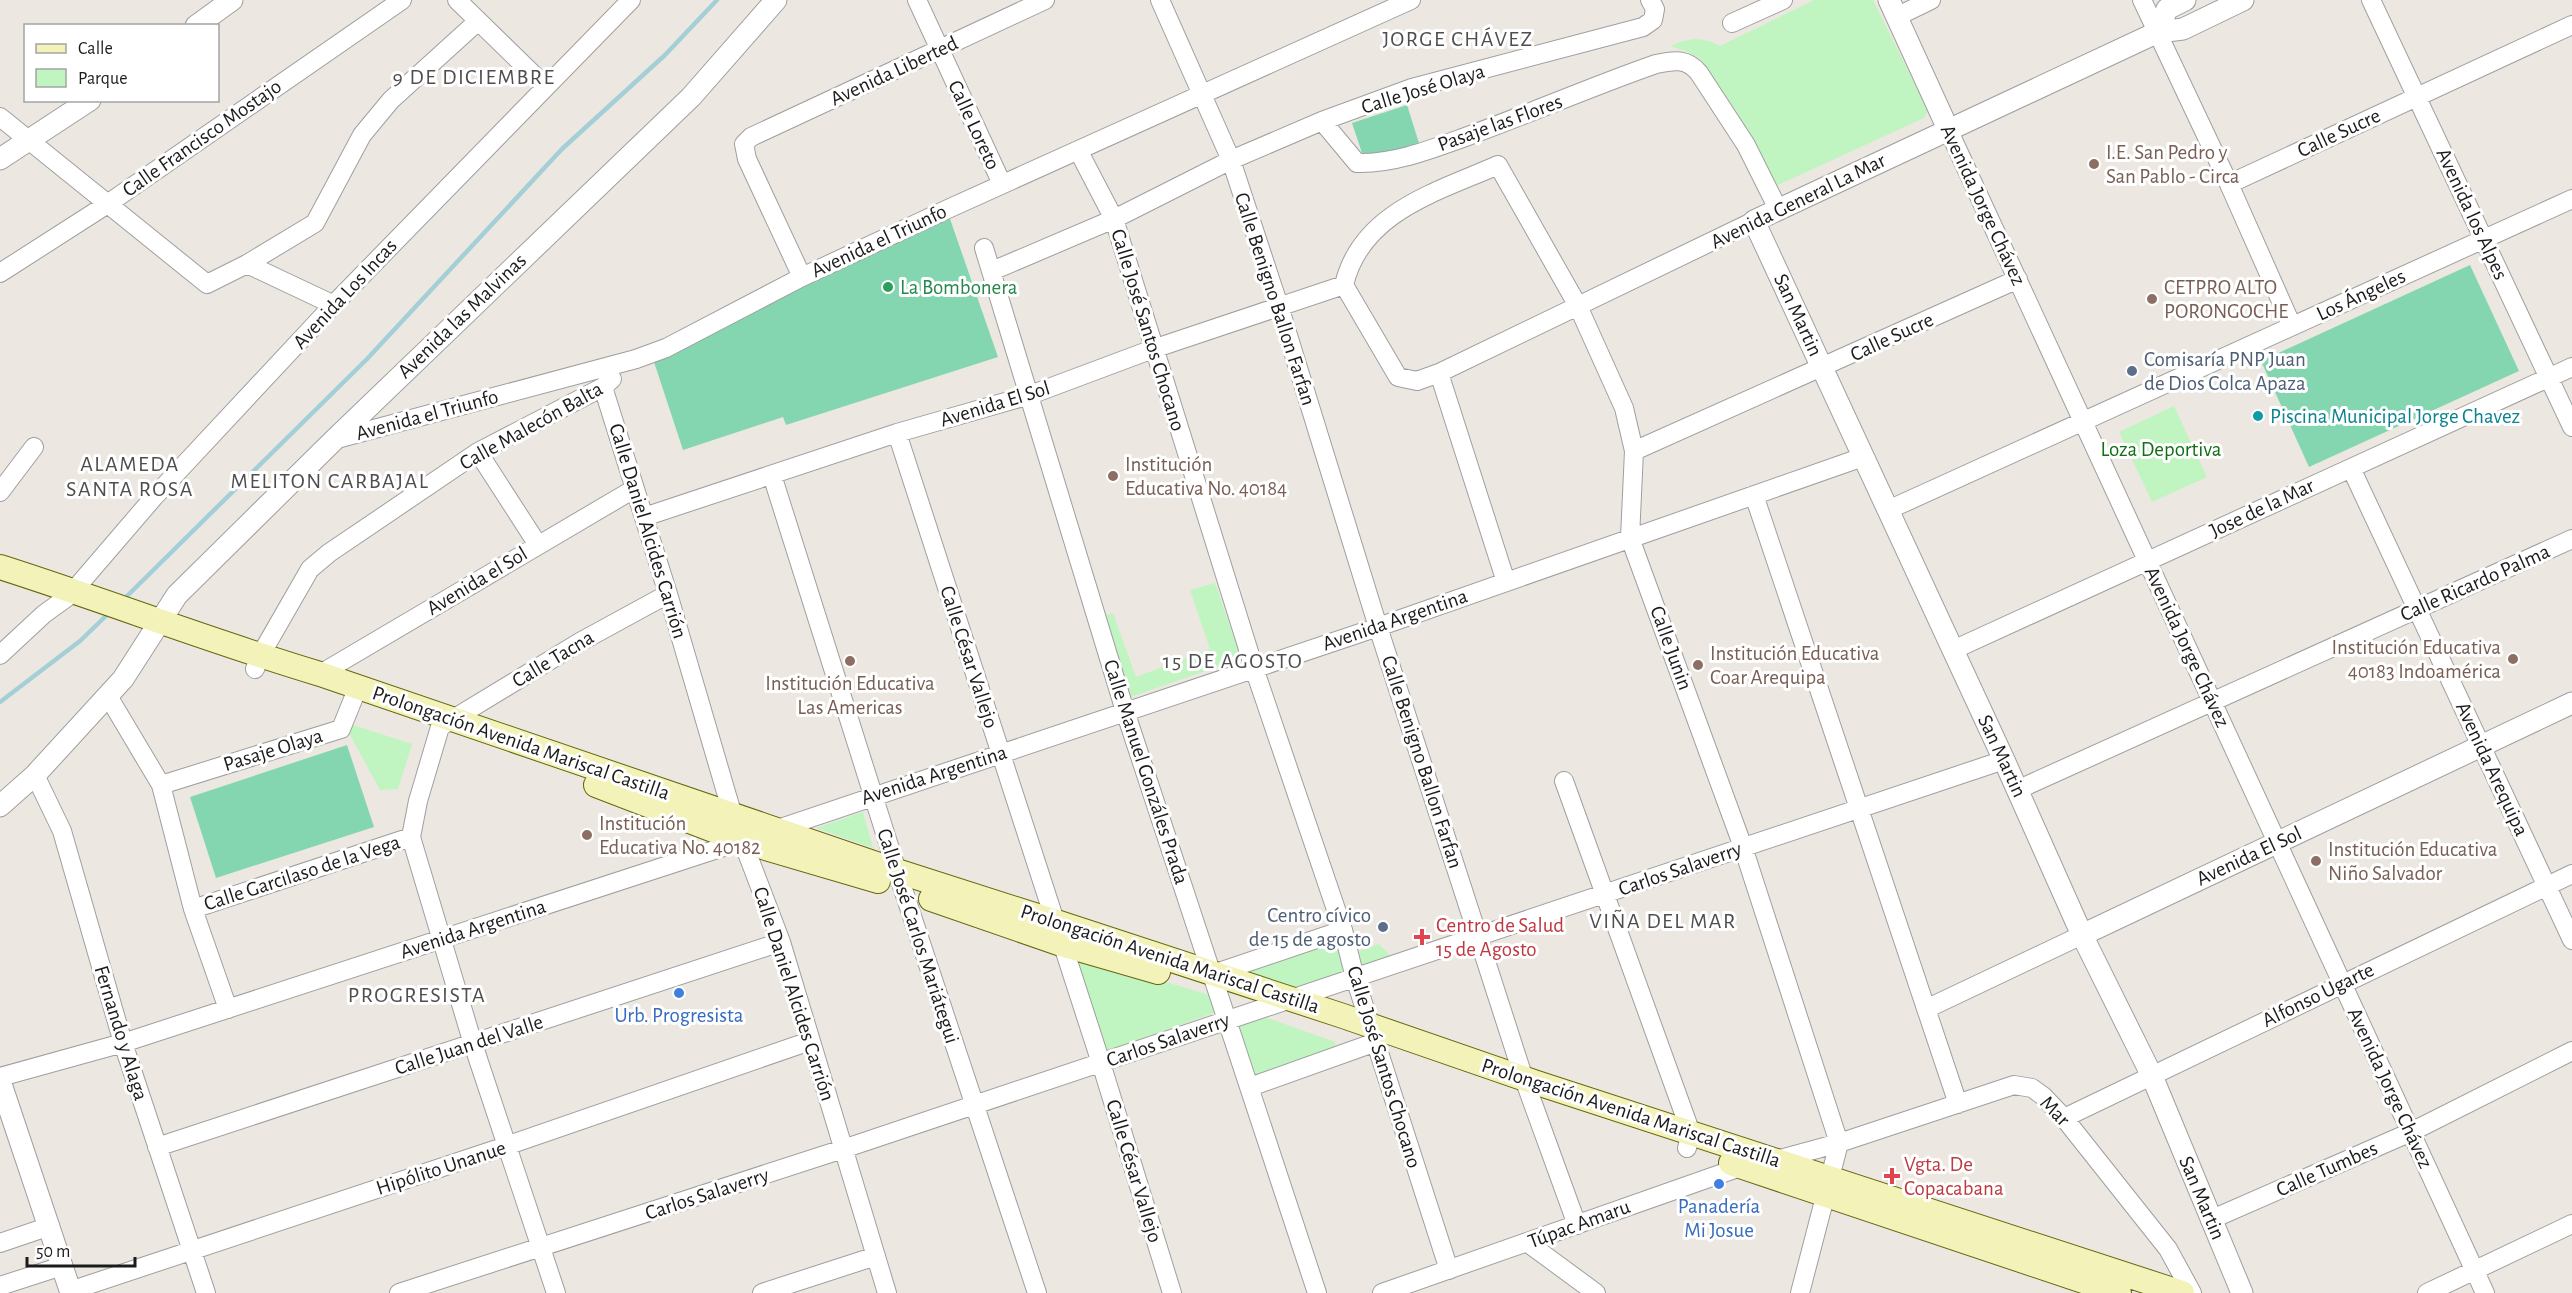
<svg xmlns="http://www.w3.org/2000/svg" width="2572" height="1293" viewBox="0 0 2572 1293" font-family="'Alegreya Sans',sans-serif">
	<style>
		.park { fill: #c0f4c1 }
		.pitch { fill: #84d6b1 }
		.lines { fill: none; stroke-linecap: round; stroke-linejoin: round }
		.stream { stroke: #a4cfd7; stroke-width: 4.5 }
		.minor-casing { stroke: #9f9f9f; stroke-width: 20 }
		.tertiary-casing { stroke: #9f9f9f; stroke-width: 23 }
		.secondary-casing { stroke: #64670d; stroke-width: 26 }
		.minor { stroke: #fff; stroke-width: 18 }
		.tertiary { stroke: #fff; stroke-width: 21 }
		.secondary { stroke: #f3f2b8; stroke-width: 24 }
		.education-dot { fill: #8d6e63; stroke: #fff; stroke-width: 2 }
		.leisure-dot { fill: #2e9e5b; stroke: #fff; stroke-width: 2 }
		.service-dot { fill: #5c6f8a; stroke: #fff; stroke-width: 2 }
		.culture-dot { fill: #0f9aa8; stroke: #fff; stroke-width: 2 }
		.health-dot { fill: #e0444e; stroke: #fff; stroke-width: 2 }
		.shop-dot { fill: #3f7fe0; stroke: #fff; stroke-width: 2 }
		.labels { text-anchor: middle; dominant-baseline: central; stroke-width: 6; stroke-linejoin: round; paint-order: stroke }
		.street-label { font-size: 21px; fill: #1b1b1b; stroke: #fff }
		.education-label { font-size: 21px; fill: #785e54; stroke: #fff; text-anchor: start }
		.leisure-label { font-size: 21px; fill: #27864d; stroke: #fff; text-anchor: start }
		.service-label { font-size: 21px; fill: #4e5e75; stroke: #fff; text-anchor: start }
		.culture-label { font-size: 21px; fill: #0d838f; stroke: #fff; text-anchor: start }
		.park-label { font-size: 21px; fill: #136f15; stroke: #fff }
		.health-label { font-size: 21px; fill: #be3a42; stroke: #fff; text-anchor: start }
		.shop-label { font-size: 21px; fill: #366cbe; stroke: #fff }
		.neighbourhood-label { font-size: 22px; letter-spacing: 1.5px; fill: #4e4e4e; stroke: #fff }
	</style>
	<rect width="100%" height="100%" fill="#ece8e1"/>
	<path class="park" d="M 1814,0 L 1873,0 L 1928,111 L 1924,118 L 1776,186 L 1766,183 L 1702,60 L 1686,51 L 1670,46 C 1688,38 1703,36 1720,46 Z
		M 2174,406 L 2207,477 L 2152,502 L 2119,432 Z
		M 1215,583 L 1240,655 L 1237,660 L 1125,699 L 1098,618 L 1113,613 L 1136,677 L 1210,649 L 1190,590 Z
		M 350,724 L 412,744 L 398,789 L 380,790 L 349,733 Z
		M 863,812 L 873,848 L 816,828 Z
		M 1335,940 L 1348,977 L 1291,996 L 1247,972 Z
		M 1379,944 L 1394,960 L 1358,975 L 1349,955 Z
		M 1074,955 L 1213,996 L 1216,1012 L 1104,1052 Z
		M 1262,1016 L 1335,1042 L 1336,1052 L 1253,1079 L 1236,1027 Z"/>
	<path class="pitch" d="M 1407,105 L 1419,143 L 1365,162 L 1352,123 Z
		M 949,216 L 998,357 L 786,425 L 783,417 L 683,450 L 653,359 Z
		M 2470,265 L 2519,371 L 2309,467 L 2261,361 Z
		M 347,745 L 374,827 L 216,878 L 190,797 Z"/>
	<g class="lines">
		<path class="stream" d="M 122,601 L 367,359 L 562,149 L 665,55 L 717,0
			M 0,702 L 80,641 L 109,613"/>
		<g class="minor-casing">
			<path id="minor" d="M 457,0 L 545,86
				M 917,0 L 1002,184
				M 1160,0 L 1231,160 L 1279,306 L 1378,627 L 1524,1079 L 1577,1225
				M 2142,0 L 2229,184 L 2292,326
				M 2371,0 L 2572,427
				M 1896,17 L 1931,0
				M 1732,23 L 1783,0
				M 0,117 L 207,284 L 247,264 L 315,223 L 362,135 L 391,100 L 477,22
				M 1322,121 L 1357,163 C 1395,164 1432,149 1468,136 C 1531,113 1593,86 1656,64 C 1674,60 1687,58 1699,73 L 1746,145 L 1778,209
				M 1948,129 L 2485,1293
				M 1078,150 L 1114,219 L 1254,668 L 1343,930 L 1355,978 L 1449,1270
				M 2229,184 L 2572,25
				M 1754,221 L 1439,373 L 1417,381 L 1398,377 L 1344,285 C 1361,212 1437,192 1498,165 L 1578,306 L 1624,408 L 1634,451 L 1630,538 L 1743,847 L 1839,1143
				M 984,248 L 1125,711 L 1317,1293
				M 247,264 L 334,305
				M 992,271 L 1114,219 L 1231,160 L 1322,121 L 1412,88 L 1643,27 L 1653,20 L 1655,9 L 1650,0
				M 0,273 L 106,205 L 402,0
				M 802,277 L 747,159 L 744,144 L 751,137 L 1045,0
				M 1439,373 L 1506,582
				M 603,387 L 668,594 L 733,816 L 781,942 L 887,1293
				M 897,433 L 1101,1063 L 1172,1293
				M 333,440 L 636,359 L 666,348 L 802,277 L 950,208 L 1411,0
				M 1634,451 L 2018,279
				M 478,452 L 538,545
				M 2351,468 L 2572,940
				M 772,475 L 897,871 L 1037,1293
				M 0,492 L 34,447
				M 1754,495 L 1958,1104
				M 1888,510 L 2572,199
				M 644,517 L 897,433 L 1030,395 L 1153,349 L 1344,285
				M 1953,650 L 2572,367
				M 0,655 L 44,614 L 69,596 L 154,497 L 337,301 L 631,0
				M 255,669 L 260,656 L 310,569 L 329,553 L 478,452 L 603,387 L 612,379
				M 320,674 L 634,489
				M 108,696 L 161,785 L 193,909 L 228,1009
				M 35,775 L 62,831 L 123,1043 L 206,1293
				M 1564,781 L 1691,1133 L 1687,1148
				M 161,785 L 341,729 L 358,687
				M 2017,790 L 2572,539
				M 193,909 L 411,837
				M 1213,974 L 1343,930
				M 1926,1009 L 2082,935
				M 0,1077 L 123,1043 L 742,841 L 1378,627 L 1863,457
				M 1250,1087 L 1376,1042
				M 2064,1118 L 2572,874
				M 157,1147 L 781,942
				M 1773,1161 L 1839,1143 L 2014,1085 L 2032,1088 L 2043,1096 L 2064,1118 L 2168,1249 L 2192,1293
				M 2210,1220 L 2411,1132 L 2572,1051
				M 0,1243 L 50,1226
				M 1528,1243 L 1596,1293
				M 0,1286 L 62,1266
				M 70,1291 L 506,1146 L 810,1041
				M 399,1293 L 843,1149 L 2004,760
				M 556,1293 L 473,1044 L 411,837 L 418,801 L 440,727 L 580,642 L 668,594
				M 762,1293 L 876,1256
				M 1382,1293 L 1746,1165
				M 1800,1293 L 1839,1143
				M 2427,1293 L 2572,1224"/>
		</g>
		<g class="tertiary-casing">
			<path id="tertiary" d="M 1889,0 L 1948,129
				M 196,26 L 232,0
				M 2158,32 L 2167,9 L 2185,0
				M 0,159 L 90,100
				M 0,806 L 35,775 L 123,679 L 177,595 L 333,441 L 691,97 L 776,0
				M 2082,935 L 2572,703
				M 0,1081 L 71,1293
				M 2242,1293 L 2152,1076 L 2082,935 L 2004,760 L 1754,221 L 2158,32 L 2183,29 L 2243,0"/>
		</g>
		<g class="secondary-casing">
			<path id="secondary" d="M 0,567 C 107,601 212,642 320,674 L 897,871 L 1053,921 L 1343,1016 L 1534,1082 L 2182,1293
				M 596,785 L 742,841 L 878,881
				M 931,899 L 1061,944 L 1158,972
				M 1731,1163 L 2119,1293"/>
		</g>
		<use href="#minor" class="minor"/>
		<use href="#tertiary" class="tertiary"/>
		<use href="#secondary" class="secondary"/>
	</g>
	<g class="education-dot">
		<circle cx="2094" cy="164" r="6"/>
		<circle cx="2152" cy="299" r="6"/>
		<circle cx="1113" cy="476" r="6"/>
		<circle cx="2513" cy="659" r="6"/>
		<circle cx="850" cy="661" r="6"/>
		<circle cx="1698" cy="665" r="6"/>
		<circle cx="587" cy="835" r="6"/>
		<circle cx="2316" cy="861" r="6"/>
	</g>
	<circle class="leisure-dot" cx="888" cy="287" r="6"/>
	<g class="service-dot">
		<circle cx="2132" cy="371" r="6"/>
		<circle cx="1383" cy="927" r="6"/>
	</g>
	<circle class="culture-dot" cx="2258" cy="416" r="6"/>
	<g class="health-dot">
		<path d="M1419 928h6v6h6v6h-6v6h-6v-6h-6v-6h6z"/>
		<path d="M1889 1167h6v6h6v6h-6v6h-6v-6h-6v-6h6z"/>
	</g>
	<g class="shop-dot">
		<circle cx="679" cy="993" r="6"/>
		<circle cx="1719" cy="1184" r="6"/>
	</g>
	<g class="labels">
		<g class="street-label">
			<text transform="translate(894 71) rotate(-25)">Avenida Liberted</text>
			<text transform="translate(1423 89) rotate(-17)">Calle José Olaya</text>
			<text transform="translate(1500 123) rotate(-20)">Pasaje las Flores</text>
			<text transform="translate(974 125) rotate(65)">Calle Loreto</text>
			<text transform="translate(2339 133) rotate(-25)">Calle Sucre</text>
			<text transform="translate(202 138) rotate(-35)">Calle Francisco Mostajo</text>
			<text transform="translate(1798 201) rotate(-26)">Avenida General La Mar</text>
			<text transform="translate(1983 205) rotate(65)">Avenida Jorge Chávez</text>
			<text transform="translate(2472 214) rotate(65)">Avenida los Alpes</text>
			<text transform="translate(879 241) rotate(-25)">Avenida el Triunfo</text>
			<text transform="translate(345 294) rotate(-47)">Avenida Los Incas</text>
			<text transform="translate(2361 295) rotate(-25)">Los Ángeles</text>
			<text transform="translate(1275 299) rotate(72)">Calle Benigno Ballon Farfan</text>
			<text transform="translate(1798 315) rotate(65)">San Martin</text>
			<text transform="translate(462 316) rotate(-44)">Avenida las Malvinas</text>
			<text transform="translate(1148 330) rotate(73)">Calle José Santos Chocano</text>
			<text transform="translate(1892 337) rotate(-25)">Calle Sucre</text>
			<text transform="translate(995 404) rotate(-17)">Avenida El Sol</text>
			<text transform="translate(427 415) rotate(-15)">Avenida el Triunfo</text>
			<text transform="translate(531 426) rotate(-29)">Calle Malecón Balta</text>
			<text transform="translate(2262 508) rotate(-25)">Jose de la Mar</text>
			<text transform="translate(648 531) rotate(73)">Calle Daniel Alcides Carrión</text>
			<text transform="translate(477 581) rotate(-31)">Avenida el Sol</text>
			<text transform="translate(2475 583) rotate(-24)">Calle Ricardo Palma</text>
			<text transform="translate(1395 620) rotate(-19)">Avenida Argentina</text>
			<text transform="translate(2187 647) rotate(65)">Avenida Jorge Chávez</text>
			<text transform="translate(1671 648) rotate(70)">Calle Junin</text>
			<text transform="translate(969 657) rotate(72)">Calle César Vallejo</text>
			<text transform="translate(553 659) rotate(-31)">Calle Tacna</text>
			<text transform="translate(521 743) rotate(19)">Prolongación Avenida Mariscal Castilla</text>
			<text transform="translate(273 750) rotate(-17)">Pasaje Olaya</text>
			<text transform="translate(2002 756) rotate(65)">San Martin</text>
			<text transform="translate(1422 762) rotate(72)">Calle Benigno Ballon Farfan</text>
			<text transform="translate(2492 769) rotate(65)">Avenida Arequipa</text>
			<text transform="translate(1146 772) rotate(72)">Calle Manuel Gonzáles Prada</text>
			<text transform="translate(934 775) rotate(-18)">Avenida Argentina</text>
			<text transform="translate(2249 856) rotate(-25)">Avenida El Sol</text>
			<text transform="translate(1680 869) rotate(-19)">Carlos Salaverry</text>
			<text transform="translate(302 873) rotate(-18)">Calle Garcilaso de la Vega</text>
			<text transform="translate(473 929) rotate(-18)">Avenida Argentina</text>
			<text transform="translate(918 936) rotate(72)">Calle José Carlos Mariátegui</text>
			<text transform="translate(1170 959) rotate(18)">Prolongación Avenida Mariscal Castilla</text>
			<text transform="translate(794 994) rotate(72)">Calle Daniel Alcides Carrión</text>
			<text transform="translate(2318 995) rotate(-26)">Alfonso Ugarte</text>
			<text transform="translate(121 1033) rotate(73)">Fernando y Alaga</text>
			<text transform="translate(1168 1040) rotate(-19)">Carlos Salaverry</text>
			<text transform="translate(469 1045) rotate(-18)">Calle Juan del Valle</text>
			<text transform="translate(1384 1067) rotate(73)">Calle José Santos Chocano</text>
			<text transform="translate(2390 1088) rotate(65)">Avenida Jorge Chávez</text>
			<text transform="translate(2055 1111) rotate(46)">Mar</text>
			<text transform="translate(1631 1113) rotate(18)">Prolongación Avenida Mariscal Castilla</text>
			<text transform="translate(441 1168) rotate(-18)">Hipólito Unanue</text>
			<text transform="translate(2327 1169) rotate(-24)">Calle Tumbes</text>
			<text transform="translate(1134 1171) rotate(73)">Calle César Vallejo</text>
			<text transform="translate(707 1194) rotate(-18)">Carlos Salaverry</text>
			<text transform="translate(2202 1198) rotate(67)">San Martin</text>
			<text transform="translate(1579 1224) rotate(-20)">Túpac Amaru</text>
		</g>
		<g class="education-label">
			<text x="2106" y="152">I.E. San Pedro y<tspan x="2106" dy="24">San Pablo - Circa</tspan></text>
			<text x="2164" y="287">CETPRO ALTO<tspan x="2164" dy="24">PORONGOCHE</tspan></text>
			<text x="1125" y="464">Institución<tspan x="1125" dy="24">Educativa No. 40184</tspan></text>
			<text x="2501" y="647" text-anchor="end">Institución Educativa<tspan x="2501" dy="24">40183 Indoamérica</tspan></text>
			<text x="1710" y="653">Institución Educativa<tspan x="1710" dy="24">Coar Arequipa</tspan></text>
			<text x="850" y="683" text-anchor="middle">Institución Educativa<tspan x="850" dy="24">Las Americas</tspan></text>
			<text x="599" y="823">Institución<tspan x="599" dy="24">Educativa No. 40182</tspan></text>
			<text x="2328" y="849">Institución Educativa<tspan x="2328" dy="24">Niño Salvador</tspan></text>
		</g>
		<g class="leisure-label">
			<text x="900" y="287">La Bombonera</text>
		</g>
		<g class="service-label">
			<text x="2144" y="359">Comisaría PNP Juan<tspan x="2144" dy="24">de Dios Colca Apaza</tspan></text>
			<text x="1371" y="915" text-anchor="end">Centro cívico<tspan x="1371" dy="24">de 15 de agosto</tspan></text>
		</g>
		<g class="culture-label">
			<text x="2270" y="416">Piscina Municipal Jorge Chavez</text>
		</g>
		<g class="park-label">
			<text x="2161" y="449">Loza Deportiva</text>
		</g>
		<g class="health-label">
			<text x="1436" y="925">Centro de Salud<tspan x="1436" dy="24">15 de Agosto</tspan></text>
			<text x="1904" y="1164">Vgta. De<tspan x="1904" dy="24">Copacabana</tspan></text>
		</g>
		<g class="shop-label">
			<text x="679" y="1015">Urb. Progresista</text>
			<text x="1719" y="1206">Panadería<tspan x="1719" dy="24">Mi Josue</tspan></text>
		</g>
		<g class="neighbourhood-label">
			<text x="1458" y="39">JORGE CHÁVEZ</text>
			<text x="474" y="77">9 DE DICIEMBRE</text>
			<text x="130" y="464">ALAMEDA<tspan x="130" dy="25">SANTA ROSA</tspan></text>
			<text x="330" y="481">MELITON CARBAJAL</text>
			<text x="1233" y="661">15 DE AGOSTO</text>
			<text x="1663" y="921">VIÑA DEL MAR</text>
			<text x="417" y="995">PROGRESISTA</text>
		</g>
	</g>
	<rect x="24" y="24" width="195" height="78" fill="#ffffff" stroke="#a4a4a4" stroke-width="1.5"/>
	<rect x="36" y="44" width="30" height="9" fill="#f3f2b8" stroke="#a4a4a4" stroke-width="1.5"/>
	<text x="78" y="54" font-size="18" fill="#1b1b1b">Calle</text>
	<rect x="36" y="69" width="30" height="18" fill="#c0f4c1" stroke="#a4a4a4" stroke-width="1.5"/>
	<text x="78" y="84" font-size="18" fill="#1b1b1b">Parque</text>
	<path d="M27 1257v9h108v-9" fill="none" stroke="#1b1b1b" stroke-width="3"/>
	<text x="36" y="1257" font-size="18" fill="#1b1b1b" stroke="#ffffff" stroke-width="4.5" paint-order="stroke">50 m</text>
</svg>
